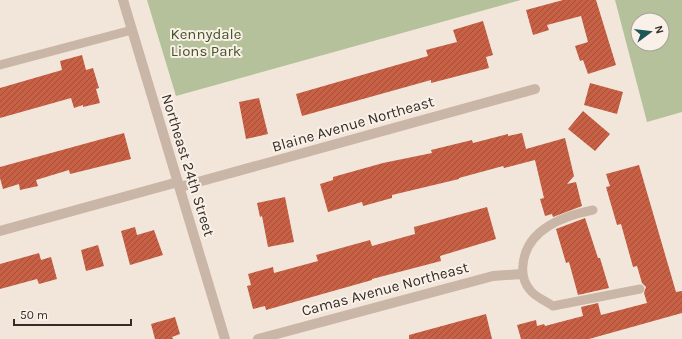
<svg xmlns="http://www.w3.org/2000/svg" width="682" height="339" viewBox="0 0 682 339" font-family="Karla,sans-serif">
	<style>
		.green { fill: #b5c19a; fill-rule: evenodd }
		.building { fill: url(#building-hatch) }
		.lines { fill: none; stroke-linecap: round; stroke-linejoin: round }
		.lane { stroke: #cab6a6; stroke-width: 9 }
		.street { stroke: #cab6a6; stroke-width: 10 }
		.labels { text-anchor: middle; dominant-baseline: central; stroke-width: 4; stroke-linejoin: round; paint-order: stroke }
		.park-label { font-size: 15px; fill: #46542b; stroke: #f9f0e7 }
		.street-label { font-size: 15px; fill: #362c27; stroke: #f9f0e7 }
	</style>
	<defs>
		<pattern id="building-hatch" width="6" height="6" patternUnits="userSpaceOnUse"><rect width="6" height="6" fill="#c76044"/><path d="M-1 1l2-2M0 6l6-6M5 7l2-2" fill="none" stroke="#a24f39"/></pattern>
	</defs>
	<rect width="100%" height="100%" fill="#f2e6db"/>
	<path class="green" d="M 147,0 L 521,0 L 176,96 Z
		M 615,0 L 682,0 L 682,112 L 647,122 ZM 638,20 L 662,20 L 662,44 L 638,44 Z"/>
	<path class="building" d="M 563,0 L 596,0 L 616,65 L 588,74 L 583,60 L 580,61 L 575,46 L 588,42 L 581,16 L 547,25 L 549,30 L 533,35 L 526,10 Z
		M 483,21 L 493,55 L 486,57 L 489,68 L 431,83 L 431,80 L 302,116 L 296,94 L 428,56 L 426,50 L 457,42 L 453,30 Z
		M 82,55 L 86,70 L 93,68 L 99,88 L 96,89 L 100,103 L 83,107 L 83,105 L 74,108 L 71,98 L 0,118 L 0,88 L 62,70 L 60,61 Z
		M 590,83 L 623,92 L 617,114 L 584,105 Z
		M 259,98 L 268,134 L 246,139 L 239,102 Z
		M 583,111 L 610,134 L 595,151 L 568,129 Z
		M 124,133 L 131,159 L 70,174 L 69,170 L 36,180 L 38,186 L 20,190 L 19,184 L 3,189 L 0,178 L 0,167 Z
		M 522,133 L 526,149 L 565,138 L 574,176 L 567,184 L 576,182 L 582,206 L 553,217 L 552,214 L 545,216 L 540,199 L 544,198 L 535,160 L 504,168 L 503,166 L 459,178 L 459,179 L 392,195 L 392,198 L 363,206 L 362,202 L 328,212 L 320,184 L 333,180 L 333,177 L 383,163 L 432,153 L 431,150 L 472,140 L 473,143 L 508,134 L 508,136 Z
		M 639,165 L 676,292 L 682,291 L 682,313 L 589,339 L 521,339 L 517,325 L 536,320 L 537,326 L 544,324 L 545,326 L 583,316 L 581,307 L 598,303 L 601,315 L 647,303 L 644,293 L 646,287 L 642,283 L 637,266 L 633,267 L 621,224 L 617,225 L 606,187 L 610,186 L 606,174 Z
		M 285,197 L 294,242 L 268,247 L 262,216 L 260,217 L 257,203 Z
		M 487,207 L 496,239 L 440,256 L 441,261 L 372,279 L 372,280 L 266,310 L 265,306 L 253,309 L 247,286 L 251,285 L 248,274 L 273,267 L 274,273 L 318,261 L 316,255 L 370,240 L 372,246 L 415,234 L 414,227 Z
		M 585,218 L 598,258 L 600,258 L 609,288 L 578,295 L 569,262 L 566,263 L 556,229 Z
		M 135,227 L 137,235 L 154,230 L 163,255 L 130,265 L 121,231 Z
		M 98,245 L 104,266 L 86,271 L 81,250 Z
		M 39,253 L 41,260 L 51,257 L 57,279 L 39,284 L 37,279 L 0,289 L 0,264 Z
		M 486,314 L 492,339 L 409,339 L 409,335 Z
		M 175,317 L 180,334 L 172,337 L 173,339 L 155,339 L 151,324 Z"/>
	<g class="lines">
		<path class="lane" d="M 0,65 L 132,30
			M 593,210 C 563,216 526,230 523,265 C 522,274 524,283 530,290 C 535,297 546,301 553,306 L 640,289"/>
		<path class="street" d="M 123,0 L 225,339
			M 180,187 L 535,89
			M 0,231 L 178,182
			M 258,339 L 493,276 L 522,274"/>
	</g>
	<g class="labels">
		<g class="park-label">
			<text x="206" y="34">Kennydale<tspan x="206" dy="17">Lions Park</tspan></text>
		</g>
		<g class="street-label">
			<text transform="translate(353 124) rotate(-16)">Blaine Avenue Northeast</text>
			<text transform="translate(188 165) rotate(73)">Northeast 24th Street</text>
			<text transform="translate(385 289) rotate(-15)">Camas Avenue Northeast</text>
		</g>
	</g>
	<g transform="translate(650 32) rotate(75)"><circle r="19" fill="#f9f0e7" stroke="#aba29a"/>
	<path d="M0-3L7 15L0 10L-7 15Z" fill="#1d5558"/>
	<text y="-6" font-size="11" font-weight="bold" text-anchor="middle" fill="#362c27">N</text>
	</g>
	<path d="M14 319v6h117v-6" fill="none" stroke="#362c27" stroke-width="2"/>
	<text x="20" y="319" font-size="12" fill="#362c27" stroke="#f9f0e7" stroke-width="3" paint-order="stroke">50 m</text>
</svg>
